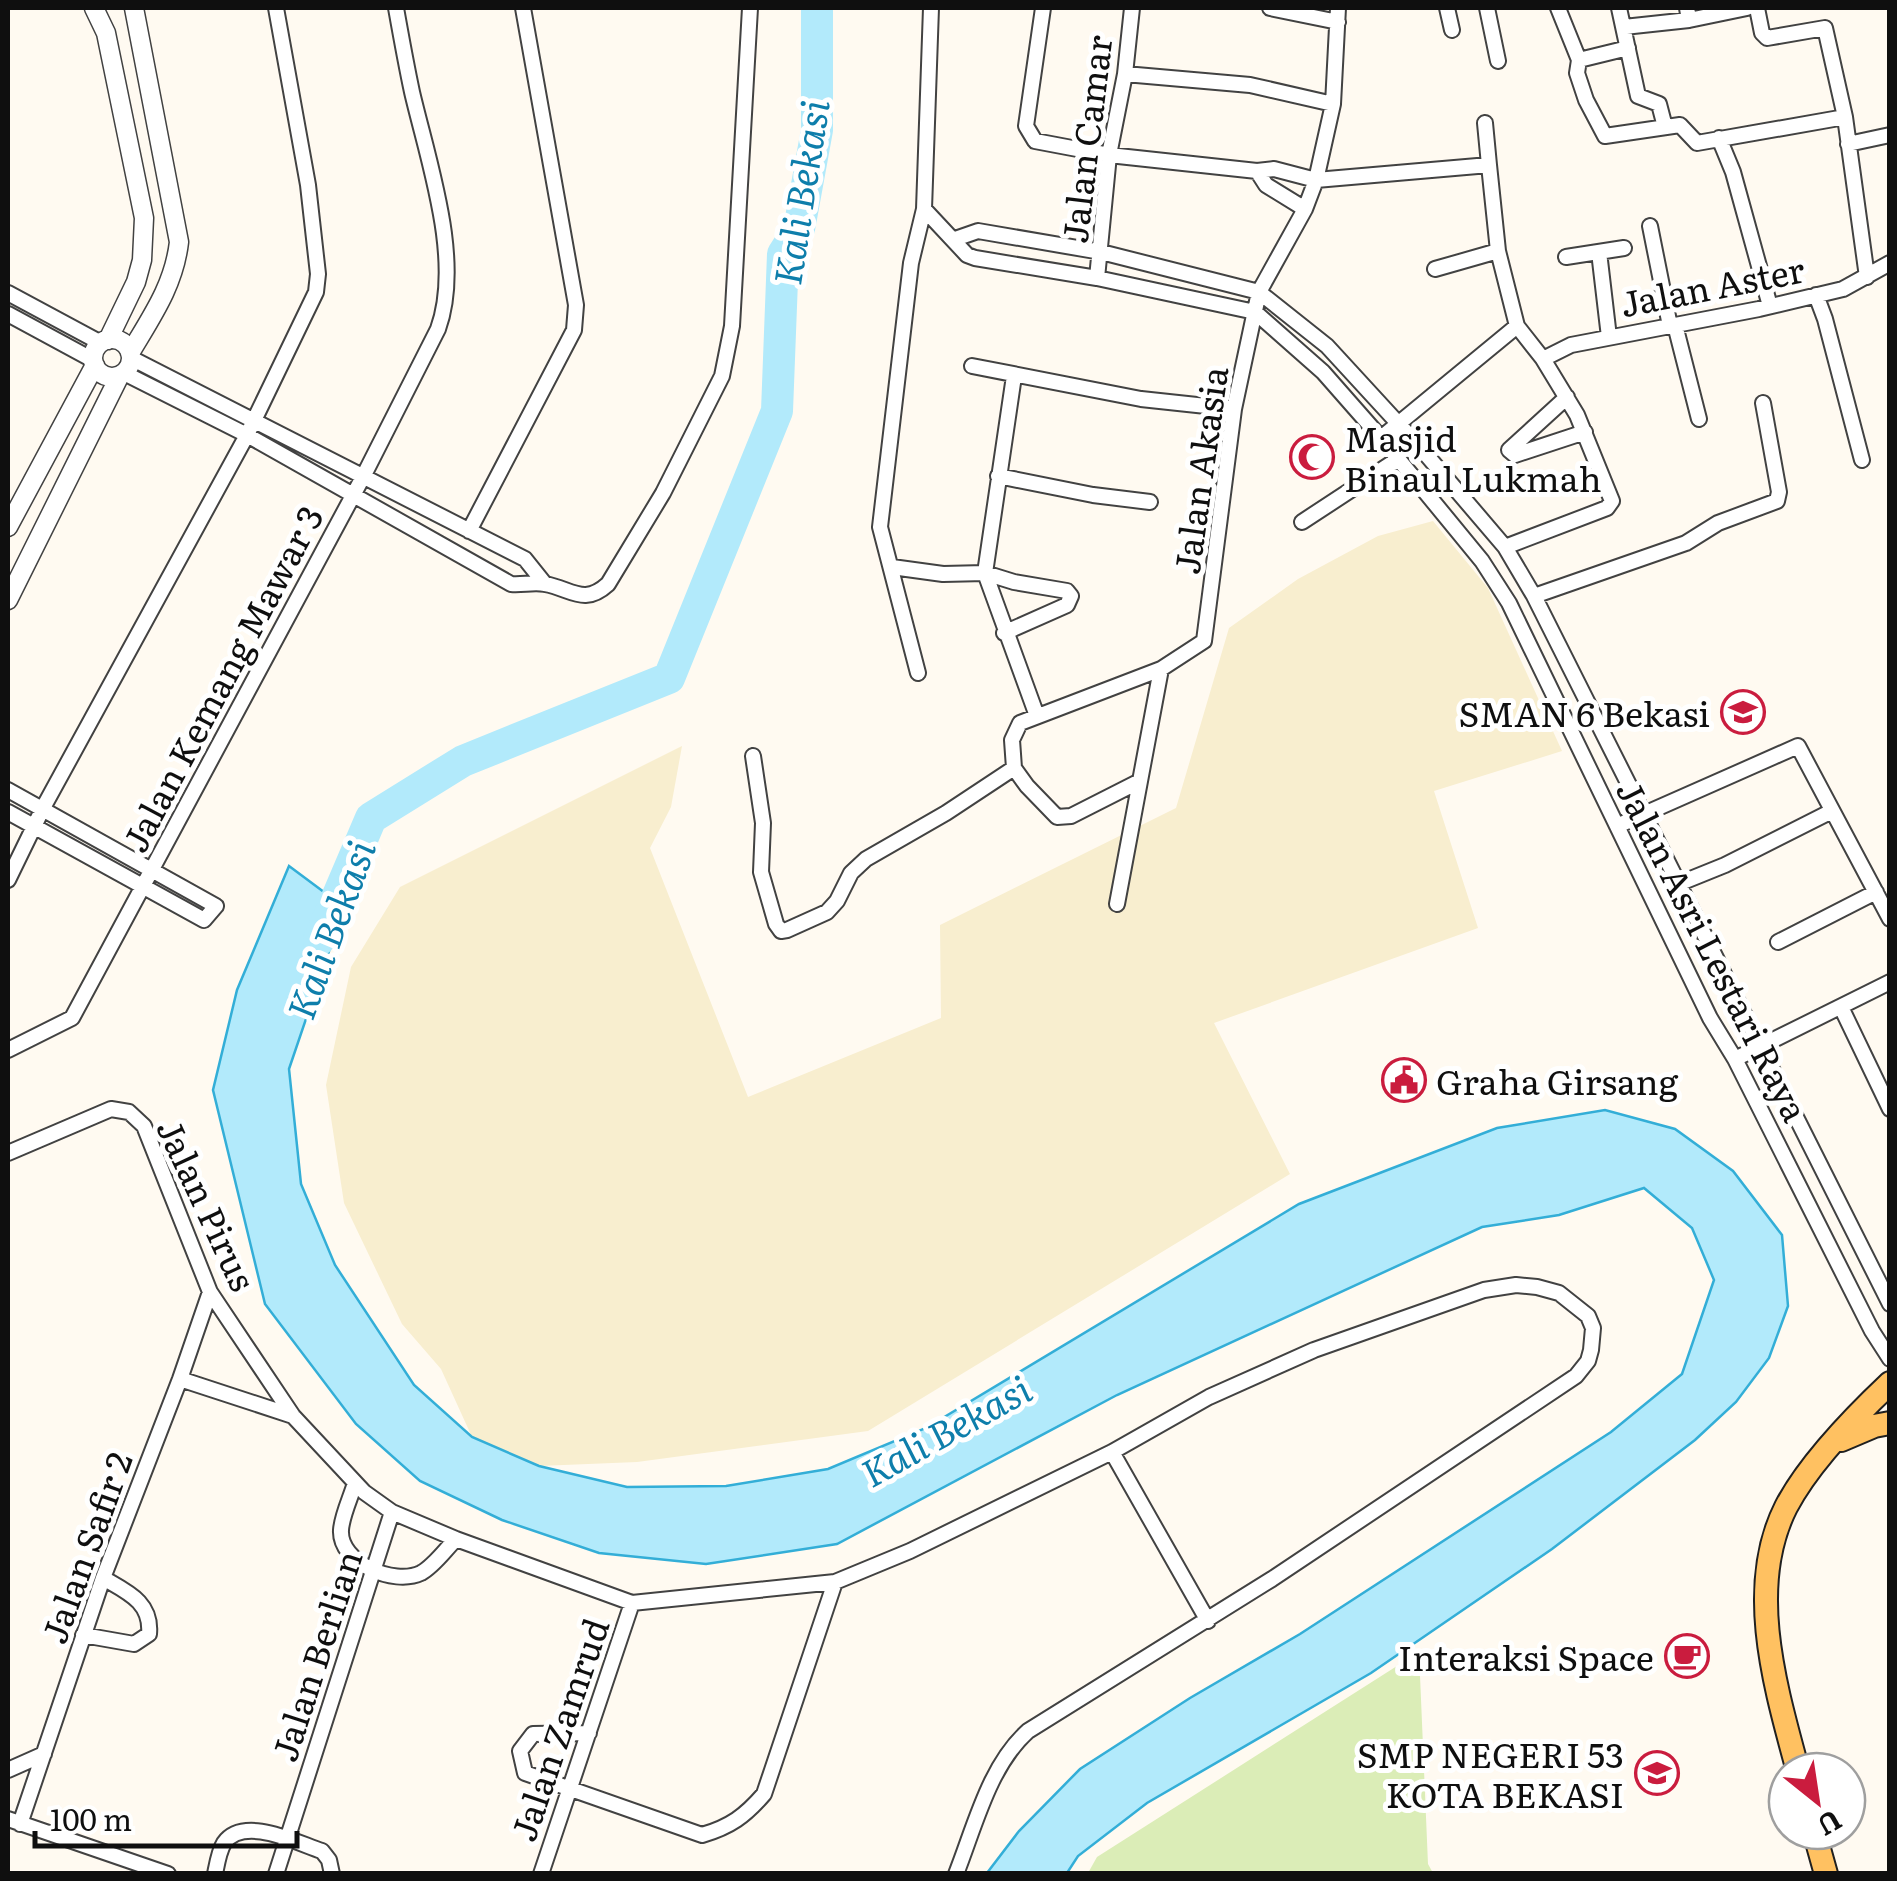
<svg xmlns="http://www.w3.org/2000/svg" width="1897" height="1881" viewBox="0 0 1897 1881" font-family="Literata,serif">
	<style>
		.farmland { fill: #f8eecf }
		.green { fill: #dbedb7 }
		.water { fill: #b2eafb; stroke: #33aed7; stroke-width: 2.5 }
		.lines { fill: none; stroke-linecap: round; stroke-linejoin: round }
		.river { stroke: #b2eafb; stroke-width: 32 }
		.minor-casing { stroke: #424242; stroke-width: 18 }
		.tertiary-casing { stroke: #424242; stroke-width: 21 }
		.primary-casing { stroke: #202020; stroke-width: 26 }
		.minor { stroke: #fff; stroke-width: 14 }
		.tertiary { stroke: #fff; stroke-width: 18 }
		.primary { stroke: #ffc161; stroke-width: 22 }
		.labels { text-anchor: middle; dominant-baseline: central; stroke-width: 10; stroke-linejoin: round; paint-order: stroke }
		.street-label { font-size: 35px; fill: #0f0f0f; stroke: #fff }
		.poi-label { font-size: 35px; fill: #0f0f0f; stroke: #fff; text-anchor: end }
		.water-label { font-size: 38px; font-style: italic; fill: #0e7eab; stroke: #fff }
	</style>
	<rect width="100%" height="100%" fill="#fffaf1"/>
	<path class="farmland" d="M 1433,521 L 1488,588 L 1562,751 L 1434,791 L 1478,928 L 1214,1023 L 1290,1174 L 868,1431 L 637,1462 L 539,1466 L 472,1437 L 441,1369 L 402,1324 L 344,1203 L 326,1085 L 351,967 L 400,887 L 682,746 L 671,807 L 650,848 L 748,1097 L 941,1018 L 940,925 L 1176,808 L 1229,628 L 1298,579 L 1378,536 Z"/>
	<path class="green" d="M 1419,1652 L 1428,1864 L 1433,1873 L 1088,1873 L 1097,1857 Z"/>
	<path class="water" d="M 289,866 L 344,907 L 289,1069 L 301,1184 L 335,1265 L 414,1385 L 472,1437 L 539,1466 L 627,1487 L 726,1486 L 828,1469 L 926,1428 L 1299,1204 L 1497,1128 L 1605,1110 L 1675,1129 L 1733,1171 L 1782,1235 L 1788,1306 L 1769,1358 L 1736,1402 L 1695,1440 L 1552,1549 L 1371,1673 L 1147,1803 L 1078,1856 L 1067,1873 L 987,1873 L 1019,1831 L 1080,1769 L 1190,1698 L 1300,1634 L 1611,1432 L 1682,1374 L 1714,1280 L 1692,1228 L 1644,1188 L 1559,1215 L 1482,1227 L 1117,1395 L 837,1544 L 706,1564 L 599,1553 L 502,1520 L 420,1481 L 356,1424 L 265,1304 L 213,1090 L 237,990 Z"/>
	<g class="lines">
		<path class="river" d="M 319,940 L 371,818 L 463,761 L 669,678 L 777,411 L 783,254 L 799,229 L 817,130 L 817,8"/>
		<g class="minor-casing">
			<path id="minor" d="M 1043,8 L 1026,126 L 1035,141 L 1109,155 L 1257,171 L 1266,185 L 1305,209
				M 1270,8 L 1338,22
				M 1447,8 L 1452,30
				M 1487,8 L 1498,61
				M 1558,8 L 1579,60 L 1577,73 L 1586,100 L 1605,136 L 1680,125 L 1697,143 L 1845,117
				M 1619,8 L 1638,96 L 1659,104 L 1665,127
				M 1687,8 L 1689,20 L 1747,8
				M 1757,8 L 1762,33 L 1767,38 L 1825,28 L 1845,117 L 1867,277
				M 1624,27 L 1689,20
				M 1579,60 L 1628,48
				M 1125,74 L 1250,85 L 1333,104
				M 1485,123 L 1489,165
				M 1719,138 L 1733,172 L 1770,306
				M 1848,144 L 1890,135
				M 1257,171 L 1274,169 L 1316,180 L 1489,165 L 1498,251 L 1517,326 L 1543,359 L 1577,415 L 1612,501 L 1607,508 L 1505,547
				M 924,209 L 967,255 L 975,258 L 1097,278 L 1255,312 L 1323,372 L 1381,438 L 1482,561 L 1509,603 L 1710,1018 L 1735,1059 L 1872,1331 L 1890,1359
				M 1650,226 L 1670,326
				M 955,239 L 978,231 L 1101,252 L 1259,292 L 1327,346 L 1418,445 L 1505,547 L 1534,596 L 1890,1304
				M 1599,252 L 1609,337
				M 1566,257 L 1624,248
				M 1435,269 L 1498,251
				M 1097,278 L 1109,155 L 1125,74 L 1132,8
				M 8,293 L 101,343
				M 1816,295 L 1825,319 L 1862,460
				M 8,314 L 93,360
				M 1675,325 L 1699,419
				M 131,358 L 525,559 L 545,584
				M 1543,359 L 1571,345 L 1759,309 L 1843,289 L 1890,263
				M 972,366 L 1141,399 L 1234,409
				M 124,373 L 247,435 L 511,584 C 522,585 534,582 545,584 C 572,589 584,606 608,584 L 663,493 L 722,376 L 732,326 L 750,8
				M 1014,376 L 985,573 L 1037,716
				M 1567,397 L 1509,450 L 1515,455 L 1585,432
				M 1381,438 L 1517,326
				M 998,476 L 1093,495 L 1150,502
				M 1302,522 L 1398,459
				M 469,531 L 574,330 L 576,305 L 523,8
				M 892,567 L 943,574 L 985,573 L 1014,582 L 1067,591 L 1071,596 L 1067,605 L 1004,633
				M 1534,596 L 1686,543 L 1718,523 L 1777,501 L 1779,492 L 1763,403
				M 918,673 L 880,527 L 911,263 L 924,209 L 931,8
				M 753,756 L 763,823 L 761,872 L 776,924 L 781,931 L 787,930 L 827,912 L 837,901 L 851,873 L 866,859 L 946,813 L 1014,768 L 1012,740 L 1020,723 L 1161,669 L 1204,641 L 1234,409 L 1259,292 L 1305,209 L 1316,180 L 1333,104 L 1338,8
				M 1014,768 L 1027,786 L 1057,817 L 1071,816 L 1140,781
				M 8,790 L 216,906 L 204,920 L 8,812
				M 1617,826 L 1798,746 L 1890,919
				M 8,880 L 43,808 L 247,435 L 316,292 L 318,274 L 308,185 L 276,8
				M 1678,884 L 1725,865 L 1832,811
				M 1117,904 L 1161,669
				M 1778,942 L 1876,892
				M 1841,1007 L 1890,1109
				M 8,1050 L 72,1018 L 364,475 L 438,329 C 463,260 428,161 412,92 C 406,64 401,36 396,8
				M 1735,1059 L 1890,982
				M 8,1153 L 111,1109 L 129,1112 L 144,1126 L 210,1292 L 293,1416 L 364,1492 L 392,1512 L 456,1539 L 632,1603 L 835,1582 L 910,1551 L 1112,1452 L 1209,1397 L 1314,1350 L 1484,1290 L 1516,1285 L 1537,1287 L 1559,1293 L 1588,1316 L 1593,1328 L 1591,1350 L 1588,1361 L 1576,1376 L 1272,1579 L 1028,1731 C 989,1766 975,1826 956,1874
				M 180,1379 L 293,1416
				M 1112,1452 L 1208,1621
				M 355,1483 C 351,1497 342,1515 341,1530 C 339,1563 394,1586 421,1573 C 434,1566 445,1550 456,1539
				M 83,1635 L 134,1644 L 149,1634 C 152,1602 127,1592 103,1578
				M 589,1733 L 533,1734 L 520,1751 L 525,1773 L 702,1835 C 730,1827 745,1816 764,1794 L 835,1582
				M 8,1770 L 44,1754
				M 8,1819 L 168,1874
				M 20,1824 L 103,1578 L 180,1379 L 210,1292
				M 215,1874 C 217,1864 219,1851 224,1843 C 244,1815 297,1843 322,1851 L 329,1860 L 332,1874
				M 276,1874 L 392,1512
				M 541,1874 L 632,1603"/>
		</g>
		<g class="tertiary-casing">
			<path id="tertiary" d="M 94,8 L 106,33 L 144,218 L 142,260 L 136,282 L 108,340
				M93 358a19 19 0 1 1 38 0a19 19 0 1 1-38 0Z
				M 130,353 C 152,316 174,285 179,242 L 134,8
				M 8,527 L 95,365
				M 8,600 L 120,375"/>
		</g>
		<g class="primary-casing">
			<path id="primary" d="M 1841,1440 L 1874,1426 L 1890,1423
				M 1798,1771 C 1776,1689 1745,1588 1786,1507 C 1809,1463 1854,1417 1890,1383
				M 1814,1831 L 1826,1874"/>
		</g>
		<use href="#minor" class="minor"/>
		<use href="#tertiary" class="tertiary"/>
		<use href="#primary" class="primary"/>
	</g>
	<defs>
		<g id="mosque-ring" transform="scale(2.25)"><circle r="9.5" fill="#fff" stroke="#ca1c3e" stroke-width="1.5"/><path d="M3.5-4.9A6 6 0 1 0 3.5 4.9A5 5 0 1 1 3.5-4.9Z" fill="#ca1c3e"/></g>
		<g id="school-ring" transform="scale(2.25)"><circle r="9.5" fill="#fff" stroke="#ca1c3e" stroke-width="1.5"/><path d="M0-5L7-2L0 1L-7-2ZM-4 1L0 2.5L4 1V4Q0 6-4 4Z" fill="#ca1c3e"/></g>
		<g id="civic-ring" transform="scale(2.25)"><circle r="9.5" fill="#fff" stroke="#ca1c3e" stroke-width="1.5"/><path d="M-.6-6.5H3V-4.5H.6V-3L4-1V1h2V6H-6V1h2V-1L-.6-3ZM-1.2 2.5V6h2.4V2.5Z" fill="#ca1c3e"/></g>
		<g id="cafe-ring" transform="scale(2.25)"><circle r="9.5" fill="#fff" stroke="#ca1c3e" stroke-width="1.5"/><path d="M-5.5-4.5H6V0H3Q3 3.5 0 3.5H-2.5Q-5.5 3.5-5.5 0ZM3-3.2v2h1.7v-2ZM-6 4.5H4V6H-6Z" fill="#ca1c3e"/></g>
	</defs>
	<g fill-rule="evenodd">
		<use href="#mosque-ring" x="1312" y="457"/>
		<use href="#school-ring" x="1743" y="712"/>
		<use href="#civic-ring" x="1404" y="1080"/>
		<use href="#cafe-ring" x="1687" y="1656"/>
		<use href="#school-ring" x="1657" y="1773"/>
	</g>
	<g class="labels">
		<g class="street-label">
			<text transform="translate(1085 139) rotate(-83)">Jalan Camar</text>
			<text transform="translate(1712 285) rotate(-11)">Jalan Aster</text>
			<text transform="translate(1199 470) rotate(-82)">Jalan Akasia</text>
			<text transform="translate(221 678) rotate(-62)">Jalan Kemang Mawar 3</text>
			<text transform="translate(1714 950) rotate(63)">Jalan Asri Lestari Raya</text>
			<text transform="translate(208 1204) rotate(65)">Jalan Pirus</text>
			<text transform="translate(85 1547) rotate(-70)">Jalan Safir 2</text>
			<text transform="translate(315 1655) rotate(-72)">Jalan Berlian</text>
			<text transform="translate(558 1729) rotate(-71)">Jalan Zamrud</text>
		</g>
		<g class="poi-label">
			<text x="1344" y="437" text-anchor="start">Masjid<tspan x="1344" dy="40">Binaul Lukmah</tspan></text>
			<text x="1710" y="712">SMAN 6 Bekasi</text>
			<text x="1436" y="1080" text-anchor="start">Graha Girsang</text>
			<text x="1654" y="1656">Interaksi Space</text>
			<text x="1624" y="1753">SMP NEGERI 53<tspan x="1624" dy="40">KOTA BEKASI</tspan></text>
		</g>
		<g class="water-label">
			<text transform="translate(799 192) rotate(-81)">Kali Bekasi</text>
			<text transform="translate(329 929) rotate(-70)">Kali Bekasi</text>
			<text transform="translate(945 1429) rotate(-29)">Kali Bekasi</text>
		</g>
	</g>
	<rect width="1897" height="1881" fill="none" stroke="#0f0f0f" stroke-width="20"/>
	<g transform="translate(1817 1801) rotate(150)"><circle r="48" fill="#ffffff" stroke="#9f9f9f" stroke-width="2.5"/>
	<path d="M0-8L18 38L0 25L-18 38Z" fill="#ca1c3e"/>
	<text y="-15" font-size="28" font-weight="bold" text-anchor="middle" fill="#0f0f0f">U</text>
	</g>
	<path d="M35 1831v15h262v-15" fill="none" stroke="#0f0f0f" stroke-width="5"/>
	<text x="50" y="1831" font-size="30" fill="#0f0f0f" stroke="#ffffff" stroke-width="8" paint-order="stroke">100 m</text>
</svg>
